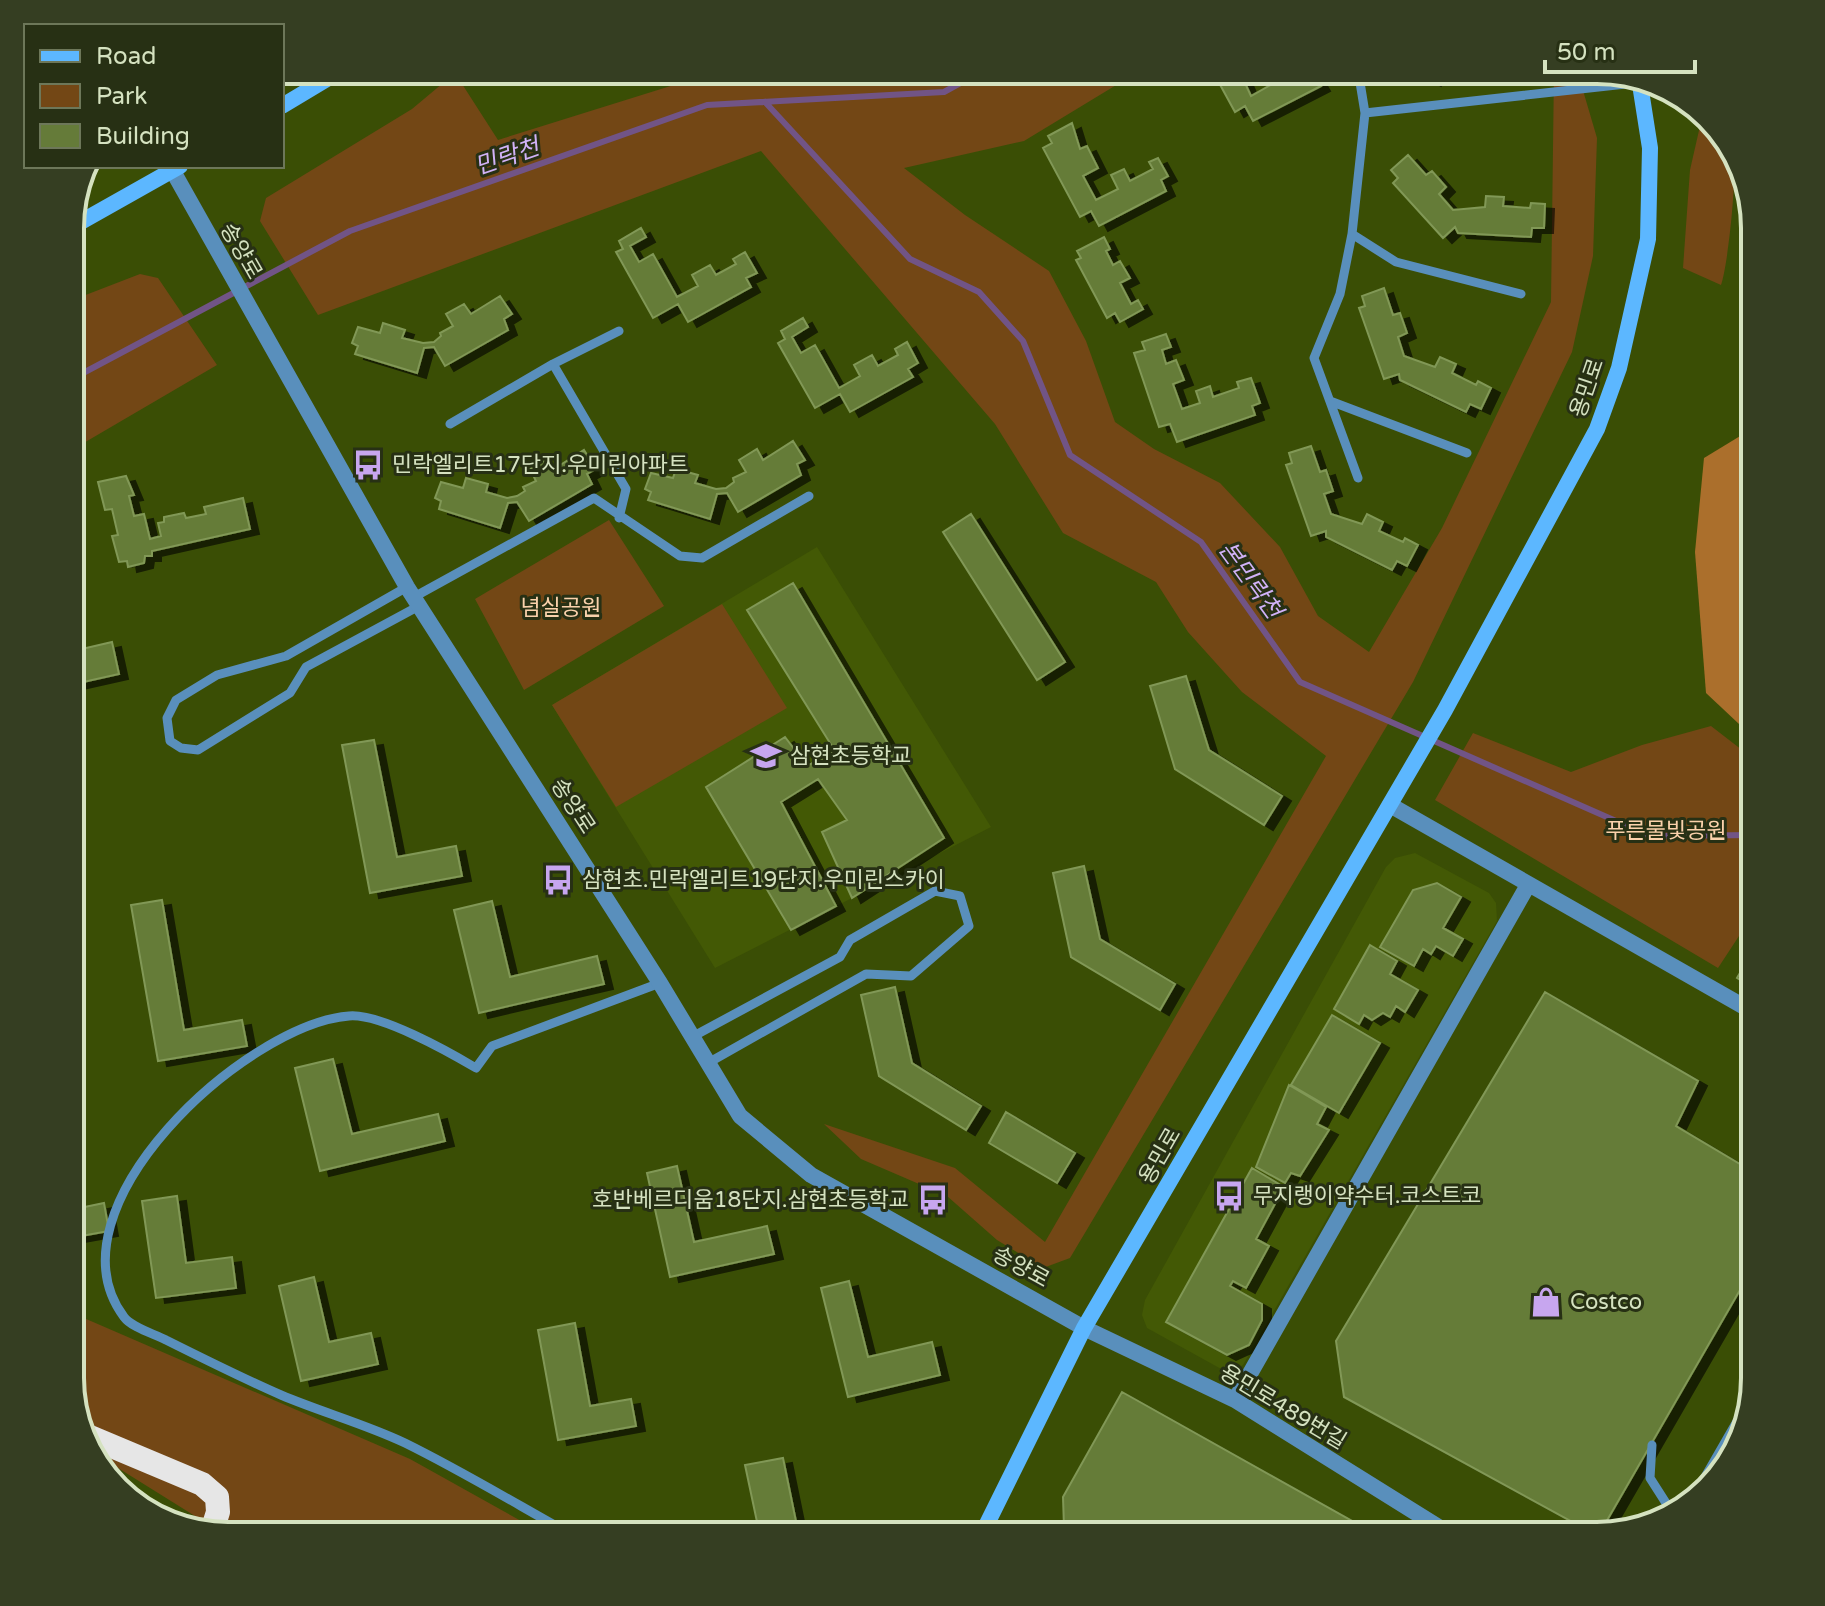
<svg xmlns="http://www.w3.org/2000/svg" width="1825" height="1606" viewBox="0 0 1825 1606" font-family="'Varela Round','Noto Sans KR',sans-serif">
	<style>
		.built { fill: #435905 }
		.green { fill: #734715 }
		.forest { fill: #ab6f2c }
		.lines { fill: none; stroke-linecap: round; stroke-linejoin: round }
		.stream { stroke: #715486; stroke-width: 6 }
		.building { fill: #657b39; stroke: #819856; stroke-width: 2; filter: url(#shadow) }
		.lane { stroke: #598fbc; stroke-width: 9 }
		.street { stroke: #598fbc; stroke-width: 16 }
		.secondary { stroke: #5cb7ff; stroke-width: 16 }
		.highway { stroke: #e6e6e6; stroke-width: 24 }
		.labels { text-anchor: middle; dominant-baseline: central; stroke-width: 6; stroke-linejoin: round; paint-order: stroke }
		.street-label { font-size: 22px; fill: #d5e2c0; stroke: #273014 }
		.poi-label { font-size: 22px; fill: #d5e2c0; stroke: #273014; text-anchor: start }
		.park-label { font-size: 22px; fill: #fad1ab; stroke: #273014 }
		.water-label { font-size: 24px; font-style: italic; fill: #d1b2f7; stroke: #273014 }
		.rim { fill: none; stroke: #d5e2c0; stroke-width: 4 }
	</style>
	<defs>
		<filter id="shadow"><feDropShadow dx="9" dy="5" stdDeviation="0" flood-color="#0009"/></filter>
	</defs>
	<rect width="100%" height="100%" fill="#3a4e05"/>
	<path class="built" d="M 817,547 L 991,827 L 715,968 L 552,705 Z
		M 1415,853 L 1489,893 L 1496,903 L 1497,921 L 1243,1365 L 1233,1371 L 1223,1370 L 1147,1328 L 1142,1315 L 1145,1300 L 1386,867 L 1395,858 Z"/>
	<path class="green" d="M 775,70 L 1141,70 L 1024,141 L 904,168 L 965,215 L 1049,271 L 1086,341 L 1115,422 L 1154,449 L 1220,483 L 1280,547 L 1318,616 L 1369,652 L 1442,528 L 1551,302 L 1554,70 L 1577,70 L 1597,138 L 1593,256 L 1572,352 L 1413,682 L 1070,1258 L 1043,1268 L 997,1240 L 947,1196 L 861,1159 L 824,1124 L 955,1168 L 1045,1242 L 1326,756 L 1242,692 L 1188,632 L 1156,582 L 1063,533 L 995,424 L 761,151 L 318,315 L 260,221 L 266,198 L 412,109 L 455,73 L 498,140 L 693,79 Z
		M 1697,108 C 1710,117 1728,136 1733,152 C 1738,170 1728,266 1721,285 L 1683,268 L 1690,170 L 1700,126 Z
		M 140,274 L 158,278 L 217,365 L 70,451 L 70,301 Z
		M 609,520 L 664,606 L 524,690 L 475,599 Z
		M 722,604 L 787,708 L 616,807 L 552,705 Z
		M 1711,726 L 1755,760 L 1755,931 L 1739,936 L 1718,968 L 1435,800 L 1473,733 L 1571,772 L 1642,745 Z
		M 70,1312 L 410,1459 L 548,1536 L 227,1536 L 86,1448 L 70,1388 Z"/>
	<path class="forest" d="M 1755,427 L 1755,739 L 1706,693 L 1695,552 L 1704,458 Z"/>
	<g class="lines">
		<path class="stream" d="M 765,102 L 910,259 L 979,292 L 1023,341 L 1070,455 L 1201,542 L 1300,682 L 1650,836 L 1755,835
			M 70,380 L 350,231 L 707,105 L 944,92 L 984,70"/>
	</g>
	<path class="building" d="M 1212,70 L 1239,70 L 1251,96 L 1272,84 L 1266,70 L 1282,70 L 1285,76 L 1295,70 L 1323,72 L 1315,76 L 1321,86 L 1253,121 L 1245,106 L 1235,112 Z
		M 1412,70 L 1438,70 L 1432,81 Z
		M 1072,123 L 1080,149 L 1087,146 L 1098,168 L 1083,176 L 1096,200 L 1118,189 L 1111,175 L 1124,169 L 1130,181 L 1153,169 L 1149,162 L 1158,158 L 1168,176 L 1161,180 L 1166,191 L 1099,226 L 1091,211 L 1080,217 L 1043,148 L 1052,143 L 1048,136 Z
		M 1408,155 L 1426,175 L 1432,171 L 1446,187 L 1439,194 L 1453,210 L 1485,207 L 1486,196 L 1504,197 L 1503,206 L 1530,208 L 1531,203 L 1545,204 L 1544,228 L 1532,228 L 1531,237 L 1458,233 L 1455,227 L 1443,238 L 1393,183 L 1398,178 L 1391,170 Z
		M 641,228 L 646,237 L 630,246 L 639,262 L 653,254 L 677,297 L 698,286 L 692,275 L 710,265 L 716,275 L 736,264 L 733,259 L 745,252 L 757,273 L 746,278 L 751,287 L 688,322 L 678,304 L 653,318 L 616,252 L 623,249 L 619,241 Z
		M 1104,237 L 1110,249 L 1106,251 L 1113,265 L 1120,261 L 1130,278 L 1120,283 L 1131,304 L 1138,300 L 1143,309 L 1120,322 L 1115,313 L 1107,318 L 1076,260 L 1081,258 L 1077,251 Z
		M 1384,288 L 1393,315 L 1400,313 L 1407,333 L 1398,337 L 1404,356 L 1435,367 L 1440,357 L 1456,364 L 1452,373 L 1476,385 L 1478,381 L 1491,388 L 1481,409 L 1470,404 L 1466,412 L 1400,380 L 1399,374 L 1384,379 L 1359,308 L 1365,306 L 1362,296 Z
		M 500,296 L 512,314 L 504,319 L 508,330 L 445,366 L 434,347 L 424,348 L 417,373 L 355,354 L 358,346 L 352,343 L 358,327 L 380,333 L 383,323 L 405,330 L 402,338 L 423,343 L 434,342 L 441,336 L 440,333 L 453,326 L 446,314 L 464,304 L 471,314 Z
		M 803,318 L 808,327 L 792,337 L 801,353 L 815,345 L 839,388 L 860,376 L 854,365 L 872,355 L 878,366 L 898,355 L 895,349 L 907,342 L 918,363 L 908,369 L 913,377 L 850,412 L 840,394 L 815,408 L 778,343 L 785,339 L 781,331 Z
		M 1166,334 L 1171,347 L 1162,350 L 1166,364 L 1176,360 L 1184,380 L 1173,384 L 1182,409 L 1200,403 L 1196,391 L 1210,386 L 1213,397 L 1239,388 L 1237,382 L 1251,378 L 1260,403 L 1252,406 L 1255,415 L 1177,442 L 1170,424 L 1159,427 L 1134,353 L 1145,350 L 1142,342 Z
		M 793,441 L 805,460 L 797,464 L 801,475 L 738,512 L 727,493 L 717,494 L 710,519 L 648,500 L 651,492 L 645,489 L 651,473 L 673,478 L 676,469 L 698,475 L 695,483 L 716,489 L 726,488 L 734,482 L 733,478 L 746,472 L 739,460 L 757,449 L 763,460 Z
		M 1311,446 L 1320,472 L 1326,470 L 1333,491 L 1324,494 L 1331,514 L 1362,524 L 1367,514 L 1383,522 L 1379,531 L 1403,542 L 1405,538 L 1418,545 L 1407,566 L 1397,561 L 1392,570 L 1326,537 L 1326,531 L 1311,536 L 1286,465 L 1292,463 L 1289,453 Z
		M 584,450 L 596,469 L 587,474 L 592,484 L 529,521 L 517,502 L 508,503 L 500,528 L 439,509 L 441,501 L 435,498 L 441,482 L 463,488 L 466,478 L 488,484 L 486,492 L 507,498 L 517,496 L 525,491 L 523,487 L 536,481 L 530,469 L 547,459 L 554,469 Z
		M 126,476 L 134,495 L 129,496 L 134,516 L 144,514 L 150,539 L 161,536 L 158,523 L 164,522 L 164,517 L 184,513 L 186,518 L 206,514 L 204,507 L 243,498 L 250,529 L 152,551 L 152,556 L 145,556 L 144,563 L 128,567 L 127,561 L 119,562 L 112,536 L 118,535 L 112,509 L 105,510 L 98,482 Z
		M 971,514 L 1065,662 L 1037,680 L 943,532 Z
		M 793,583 L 944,838 L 852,898 L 822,832 L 847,820 L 818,779 L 781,802 L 836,906 L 791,930 L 706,787 L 785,737 L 807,766 L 835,751 L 747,610 Z
		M 112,642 L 119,674 L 70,685 L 73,651 Z
		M 1186,676 L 1209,750 L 1282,796 L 1264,825 L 1175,769 L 1150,686 Z
		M 374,740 L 397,857 L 456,846 L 462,876 L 370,893 L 342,745 Z
		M 1084,866 L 1100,939 L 1175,984 L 1160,1010 L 1071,957 L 1053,873 Z
		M 1437,883 L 1461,897 L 1443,928 L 1463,939 L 1453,956 L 1436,946 L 1431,954 L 1423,949 L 1414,966 L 1380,947 L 1413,890 Z
		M 162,900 L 184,1030 L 242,1020 L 247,1046 L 158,1061 L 131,905 Z
		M 492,901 L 510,977 L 597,956 L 604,984 L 479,1013 L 454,910 Z
		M 1370,945 L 1397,961 L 1390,974 L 1418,990 L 1405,1012 L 1396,1006 L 1390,1017 L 1383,1013 L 1372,1020 L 1364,1015 L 1359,1024 L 1334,1009 Z
		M 1755,948 L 1755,989 L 1737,978 Z
		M 895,987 L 912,1063 L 981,1106 L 966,1130 L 879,1076 L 861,995 Z
		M 1545,992 L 1698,1081 L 1676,1126 L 1755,1173 L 1755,1264 L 1598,1536 L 1344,1397 L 1336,1341 Z
		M 1332,1015 L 1380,1043 L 1339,1113 L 1291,1085 Z
		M 333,1059 L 352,1134 L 438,1114 L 445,1141 L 320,1171 L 295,1068 Z
		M 1289,1085 L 1326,1107 L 1317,1124 L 1329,1130 L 1300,1176 L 1291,1173 L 1285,1183 L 1256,1167 Z
		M 1006,1112 L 1075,1153 L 1057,1183 L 989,1143 Z
		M 677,1166 L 694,1242 L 767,1226 L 774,1254 L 670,1277 L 647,1173 Z
		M 1252,1168 L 1284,1187 L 1256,1239 L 1269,1246 L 1246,1288 L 1233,1281 L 1230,1286 L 1262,1304 L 1262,1320 L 1249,1345 L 1227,1355 L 1166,1322 Z
		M 177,1196 L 186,1263 L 232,1257 L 236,1288 L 156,1298 L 142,1201 Z
		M 104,1203 L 109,1231 L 70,1238 L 70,1210 Z
		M 314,1277 L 329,1342 L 371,1333 L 378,1364 L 301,1381 L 279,1286 Z
		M 849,1281 L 868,1357 L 932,1342 L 940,1375 L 848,1397 L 821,1288 Z
		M 575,1323 L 590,1406 L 631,1399 L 636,1426 L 558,1440 L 538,1330 Z
		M 1122,1392 L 1379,1536 L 1059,1536 L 1064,1527 L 1063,1497 Z
		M 783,1458 L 799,1536 L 760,1536 L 745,1465 Z
		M 865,1527 L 867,1536 L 820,1536 Z"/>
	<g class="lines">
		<path class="lane" d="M 1358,70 L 1365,113
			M 1352,234 L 1396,262 L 1521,294
			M 619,331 L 553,364 L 626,489 L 619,518
			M 1330,401 L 1467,453
			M 450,424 L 553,364
			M 1358,478 L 1314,358 L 1340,294 L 1352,234 L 1365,113 L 1653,81
			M 407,587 L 286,656 L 217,675 L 176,700 L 167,718 L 170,741 L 181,748 L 198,750 L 290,693 L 306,667 L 419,606
			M 414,597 L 594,498 L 680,556 L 702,558 L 809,496
			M 692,1037 L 840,957 L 850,940 L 935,891 L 960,896 L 969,926 L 911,976 L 866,974 L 708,1063
			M 1652,1445 L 1650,1478 L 1673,1514
			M 574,1536 C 518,1505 462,1471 405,1443 C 365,1424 321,1412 281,1395 C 242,1378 204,1359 166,1340 C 155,1334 132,1328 124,1317 C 43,1209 246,1024 349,1016 C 380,1013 449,1052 476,1068 L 492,1046 L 660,983"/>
		<path class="street" d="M 170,166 L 407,587 L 660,983 L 740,1116 L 811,1175 L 1084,1328 L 1235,1400 L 1453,1536
			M 1390,805 L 1755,1013
			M 1235,1400 L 1528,885
			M 1697,1498 L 1751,1404"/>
		<path class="secondary" d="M 282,106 L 342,70
			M 70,228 L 180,166
			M 981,1536 L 1084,1328 L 1445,710 L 1597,429 L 1619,368 L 1648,239 L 1650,148 L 1639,78"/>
		<path class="highway" d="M 83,1434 L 202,1484 L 217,1497 L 218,1512 L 212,1531"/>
	</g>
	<defs>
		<g id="bus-bare" transform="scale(2.4)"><path d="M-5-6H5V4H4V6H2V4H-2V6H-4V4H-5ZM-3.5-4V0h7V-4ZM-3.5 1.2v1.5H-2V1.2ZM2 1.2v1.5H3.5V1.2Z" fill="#c7a6ef" stroke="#273014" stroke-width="2.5" paint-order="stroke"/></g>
		<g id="school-bare" transform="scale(2.4)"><path d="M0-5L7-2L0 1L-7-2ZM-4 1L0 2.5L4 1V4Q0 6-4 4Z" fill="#c7a6ef" stroke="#273014" stroke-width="2.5" paint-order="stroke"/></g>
		<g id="shop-bare" transform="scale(2.4)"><path d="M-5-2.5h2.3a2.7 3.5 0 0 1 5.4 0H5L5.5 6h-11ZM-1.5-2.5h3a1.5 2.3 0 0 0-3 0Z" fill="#c7a6ef" stroke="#273014" stroke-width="2.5" paint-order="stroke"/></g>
	</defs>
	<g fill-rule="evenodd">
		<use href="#bus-bare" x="368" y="465"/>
		<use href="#school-bare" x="766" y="756"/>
		<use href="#bus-bare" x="558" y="880"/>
		<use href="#bus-bare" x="1229" y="1196"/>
		<use href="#bus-bare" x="933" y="1200"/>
		<use href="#shop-bare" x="1546" y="1302"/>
	</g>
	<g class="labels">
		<g class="street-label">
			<text transform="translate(241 251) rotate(60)">송양로</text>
			<text transform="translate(1587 388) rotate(-71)">용민로</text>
			<text transform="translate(573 806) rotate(57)">송양로</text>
			<text transform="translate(1160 1156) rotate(-60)">용민로</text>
			<text transform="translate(1021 1267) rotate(29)">송양로</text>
			<text transform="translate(1283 1407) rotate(31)">용민로489번길</text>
		</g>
		<g class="poi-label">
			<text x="392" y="465">민락엘리트17단지.우미린아파트</text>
			<text x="790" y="756">삼현초등학교</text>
			<text x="582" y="880">삼현초.민락엘리트19단지.우미린스카이</text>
			<text x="1253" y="1196">무지랭이약수터.코스트코</text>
			<text x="909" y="1200" text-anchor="end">호반베르디움18단지.삼현초등학교</text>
			<text x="1570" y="1302">Costco</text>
		</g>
		<g class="park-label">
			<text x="561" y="608">념실공원</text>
			<text x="1666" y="831">푸른물빛공원</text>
		</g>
		<g class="water-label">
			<text transform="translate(507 157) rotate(-19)">민락천</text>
			<text transform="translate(1250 580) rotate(54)">본민락천</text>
		</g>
	</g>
	<path d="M0 0H1825V1606H0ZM228 84H1597A144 144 0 0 1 1741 228V1378A144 144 0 0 1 1597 1522H228A144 144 0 0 1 84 1378V228A144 144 0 0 1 228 84Z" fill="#353e22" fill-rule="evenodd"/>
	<path class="rim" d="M228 84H1597A144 144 0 0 1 1741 228V1378A144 144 0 0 1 1597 1522H228A144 144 0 0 1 84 1378V228A144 144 0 0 1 228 84Z"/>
	<rect x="24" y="24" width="260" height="144" fill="#273014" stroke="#6d7759" stroke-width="2"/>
	<rect x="40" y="50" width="40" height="12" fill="#5cb7ff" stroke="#6d7759" stroke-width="2"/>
	<text x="96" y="64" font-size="24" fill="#d5e2c0">Road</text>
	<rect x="40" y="84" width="40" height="24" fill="#734715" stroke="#6d7759" stroke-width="2"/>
	<text x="96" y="104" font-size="24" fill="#d5e2c0">Park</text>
	<rect x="40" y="124" width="40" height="24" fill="#657b39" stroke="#6d7759" stroke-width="2"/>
	<text x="96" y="144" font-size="24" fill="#d5e2c0">Building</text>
	<path d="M1545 60v12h150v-12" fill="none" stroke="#d5e2c0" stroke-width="4"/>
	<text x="1557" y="60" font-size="24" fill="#d5e2c0" stroke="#273014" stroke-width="6" paint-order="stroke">50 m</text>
</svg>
